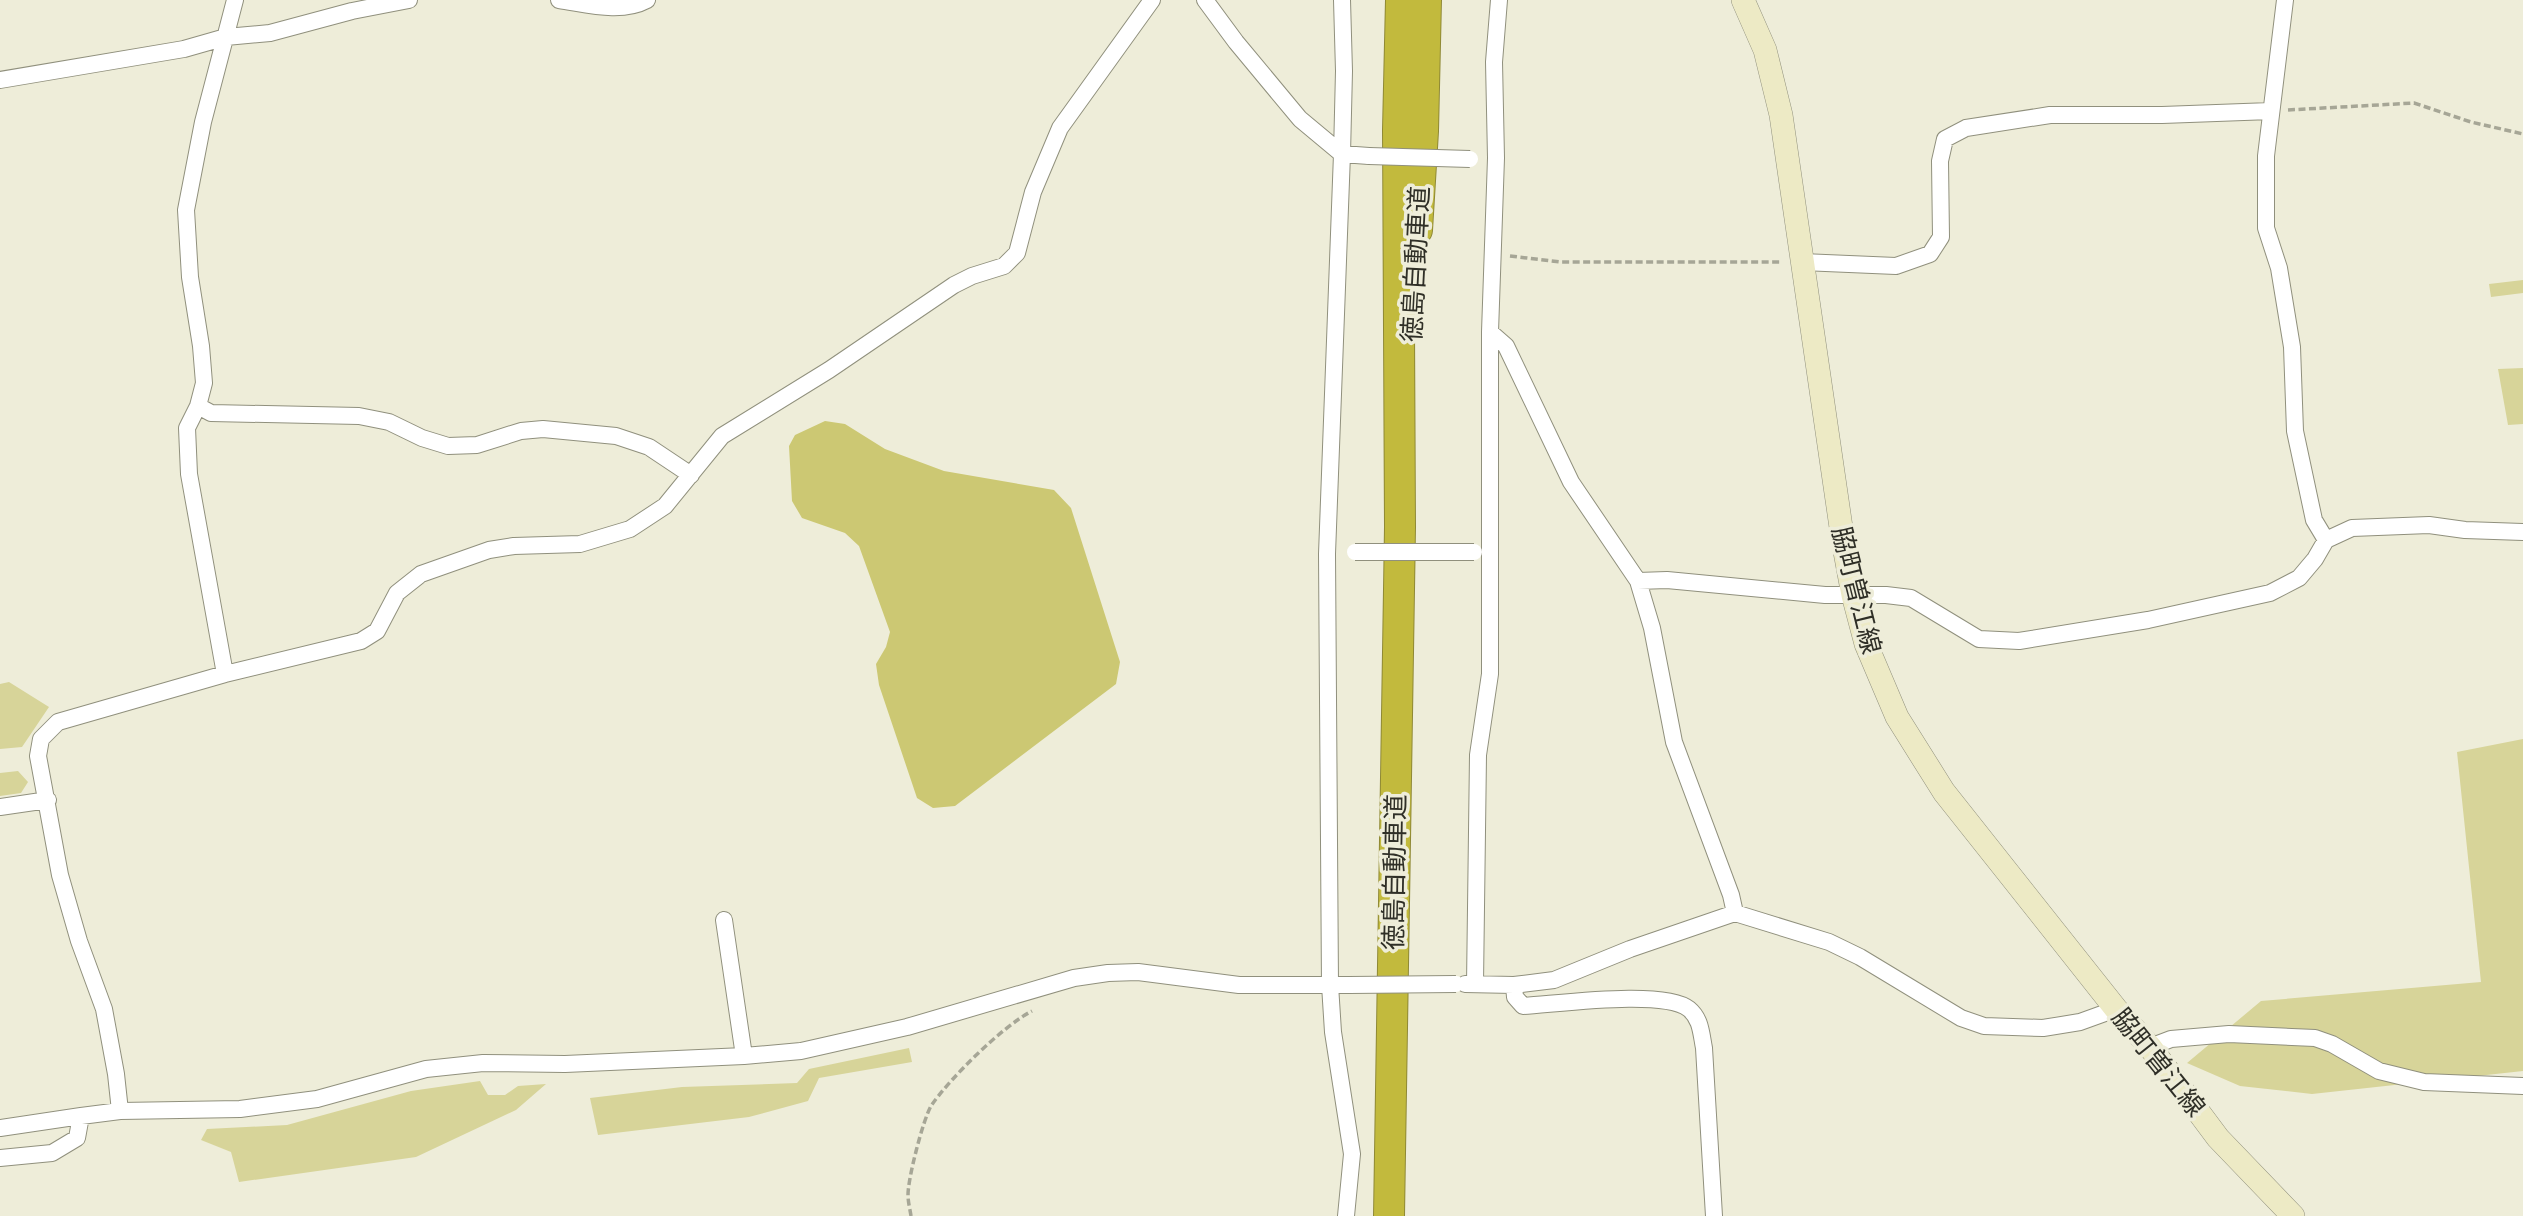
<svg xmlns="http://www.w3.org/2000/svg" width="2523" height="1216" viewBox="0 0 2523 1216" font-family="'Titillium Web','Noto Sans JP',sans-serif">
	<style>
		.green { fill: #d7d499 }
		.water { fill: #ccc873 }
		.lines { fill: none; stroke-linecap: round; stroke-linejoin: round }
		.minor-casing { stroke: #90907d; stroke-width: 18 }
		.secondary-casing { stroke: #90907d; stroke-width: 24 }
		.motorway-casing { stroke: #8f8935; stroke-width: 32 }
		.path { stroke: #a6a696; stroke-width: 3.5; stroke-dasharray: 7 3.5; stroke-linecap: butt }
		.minor { stroke: #fff; stroke-width: 16 }
		.secondary { stroke: #edeac5; stroke-width: 23 }
		.motorway { stroke: #c2ba3d; stroke-width: 30 }
		.minor-bridge-casing { stroke: #90907d; stroke-width: 18; stroke-linecap: butt }
		.minor-bridge { stroke: #fff; stroke-width: 16 }
		.labels { text-anchor: middle; dominant-baseline: central; stroke-width: 7; stroke-linejoin: round; paint-order: stroke }
		.street-label { font-size: 26px; fill: #2f2f27; stroke: #eeedd9 }
	</style>
	<rect width="100%" height="100%" fill="#eeedd9"/>
	<path class="green" d="M 2523,280 L 2523,293 L 2491,297 L 2489,284 Z
		M 2523,368 L 2523,424 L 2508,425 L 2498,369 Z
		M 9,682 L 49,707 L 22,747 L 0,749 L 0,684 Z
		M 2523,739 L 2523,1071 L 2312,1094 L 2240,1086 L 2187,1063 L 2261,1001 L 2481,982 L 2457,752 Z
		M 18,771 L 28,782 L 21,793 L 0,796 L 0,773 Z
		M 909,1048 L 912,1062 L 819,1078 L 808,1101 L 749,1117 L 598,1135 L 590,1098 L 682,1087 L 797,1083 L 809,1069 Z
		M 480,1081 L 488,1095 L 505,1095 L 518,1086 L 546,1084 L 516,1110 L 416,1157 L 239,1182 L 231,1152 L 201,1140 L 207,1129 L 287,1125 L 411,1091 Z"/>
	<path class="water" d="M 825,421 L 845,424 L 885,449 L 944,471 L 1054,490 L 1071,508 L 1120,662 L 1116,684 L 955,806 L 933,808 L 917,798 L 879,685 L 876,664 L 886,647 L 890,632 L 859,546 L 845,533 L 802,518 L 792,501 L 789,446 L 795,435 Z"/>
	<g class="lines">
		<g class="minor-casing">
			<path id="minor" d="M 559,0 C 587,4 621,14 647,0
				M 1205,0 L 1236,42 L 1300,119 L 1342,154 L 1369,156
				M 1342,0 L 1344,71 L 1342,154 L 1327,554 L 1330,985 L 1333,1032 L 1352,1154 L 1346,1216
				M 2285,0 L 2266,156 L 2266,228 L 2279,268 L 2292,347 L 2295,431 L 2314,520 L 2326,540
				M 0,80 L 184,49 L 226,37 L 270,33 L 352,11 L 409,0
				M 1802,262 L 1896,266 L 1930,254 L 1941,237 L 1940,161 L 1945,139 L 1966,128 L 2050,115 L 2162,115 L 2271,111
				M 1490,332 L 1506,346 L 1571,482 L 1638,581 L 1652,628 L 1674,742 L 1731,895 L 1735,913
				M 198,406 L 211,413 L 359,416 L 389,422 L 422,438 L 448,446 L 477,445 L 521,431 L 543,429 L 616,436 L 649,447 L 691,475
				M 1638,581 L 1667,580 L 1825,595 L 1886,595 L 1911,598 L 1979,639 L 2019,641 L 2148,620 L 2270,593 L 2299,578 L 2315,559 L 2326,540 L 2352,528 L 2429,525 L 2465,530 L 2523,532
				M 225,674 L 189,474 L 187,428 L 198,406 L 204,383 L 201,346 L 190,277 L 186,210 L 203,122 L 235,0
				M 0,807 L 48,800
				M 724,920 L 744,1056
				M 1465,984 L 1514,985 L 1554,980 L 1630,949 L 1735,913 L 1829,942 L 1860,957 L 1961,1018 L 1984,1026 L 2043,1028 L 2080,1022 L 2116,1009
				M 1475,984 L 1478,755 L 1490,674 L 1490,332 L 1496,158 L 1494,62 L 1499,0
				M 1514,985 L 1515,997 L 1523,1006 C 1558,1004 1664,989 1689,1009 C 1701,1019 1701,1033 1704,1048 L 1714,1216
				M 2150,1047 L 2171,1039 L 2229,1034 L 2315,1038 L 2332,1044 L 2379,1071 L 2424,1082 L 2523,1086
				M 120,1111 L 116,1074 L 104,1009 L 79,941 L 60,875 L 38,756 L 41,739 L 58,722 L 225,674 L 361,641 L 377,631 L 397,593 L 421,574 L 489,550 L 514,546 L 580,544 L 630,529 L 665,506 L 722,436 L 829,370 L 954,285 L 972,276 L 1004,266 L 1017,253 L 1033,192 L 1060,128 L 1152,0
				M 0,1128 L 81,1116
				M 0,1158 L 52,1153 L 77,1138 L 81,1116 L 120,1111 L 240,1109 L 317,1099 L 426,1069 L 483,1063 L 565,1064 L 744,1056 L 801,1051 L 907,1027 L 1074,978 L 1108,973 L 1138,972 L 1239,985 L 1349,985"/>
		</g>
		<g class="secondary-casing">
			<path id="secondary" d="M 1743,0 L 1765,50 L 1781,115 L 1843,541 L 1853,595 L 1866,644 L 1897,717 L 1944,792 L 2116,1009 L 2150,1047 L 2218,1138 L 2293,1216"/>
		</g>
		<g class="motorway-casing">
			<path id="motorway" d="M 1417,230 L 1423,131 L 1426,0
				M 1389,1216 L 1400,527 L 1398,130 L 1401,0"/>
		</g>
		<path class="path" d="M 2288,110 L 2414,103 L 2471,122 L 2523,134
			M 1510,256 L 1560,262 L 1782,262
			M 911,1216 C 910,1209 908,1202 908,1195 C 908,1178 923,1120 931,1106 C 950,1078 1003,1026 1032,1011"/>
		<use href="#minor" class="minor"/>
		<use href="#secondary" class="secondary"/>
		<use href="#motorway" class="motorway"/>
		<g class="minor-bridge-casing">
			<path id="minor-bridge" d="M 1369,156 L 1470,159
				M 1355,552 L 1474,552
				M 1349,985 L 1456,984"/>
		</g>
		<use href="#minor-bridge" class="minor-bridge"/>
	</g>
	<g class="labels">
		<g class="street-label">
			<text transform="translate(1415 264) rotate(-87)">徳島自動車道</text>
			<text transform="translate(1857 590) rotate(76)">脇町曽江線</text>
			<text transform="translate(1394 872) rotate(-89)">徳島自動車道</text>
			<text transform="translate(2159 1062) rotate(51)">脇町曽江線</text>
		</g>
	</g>
</svg>
